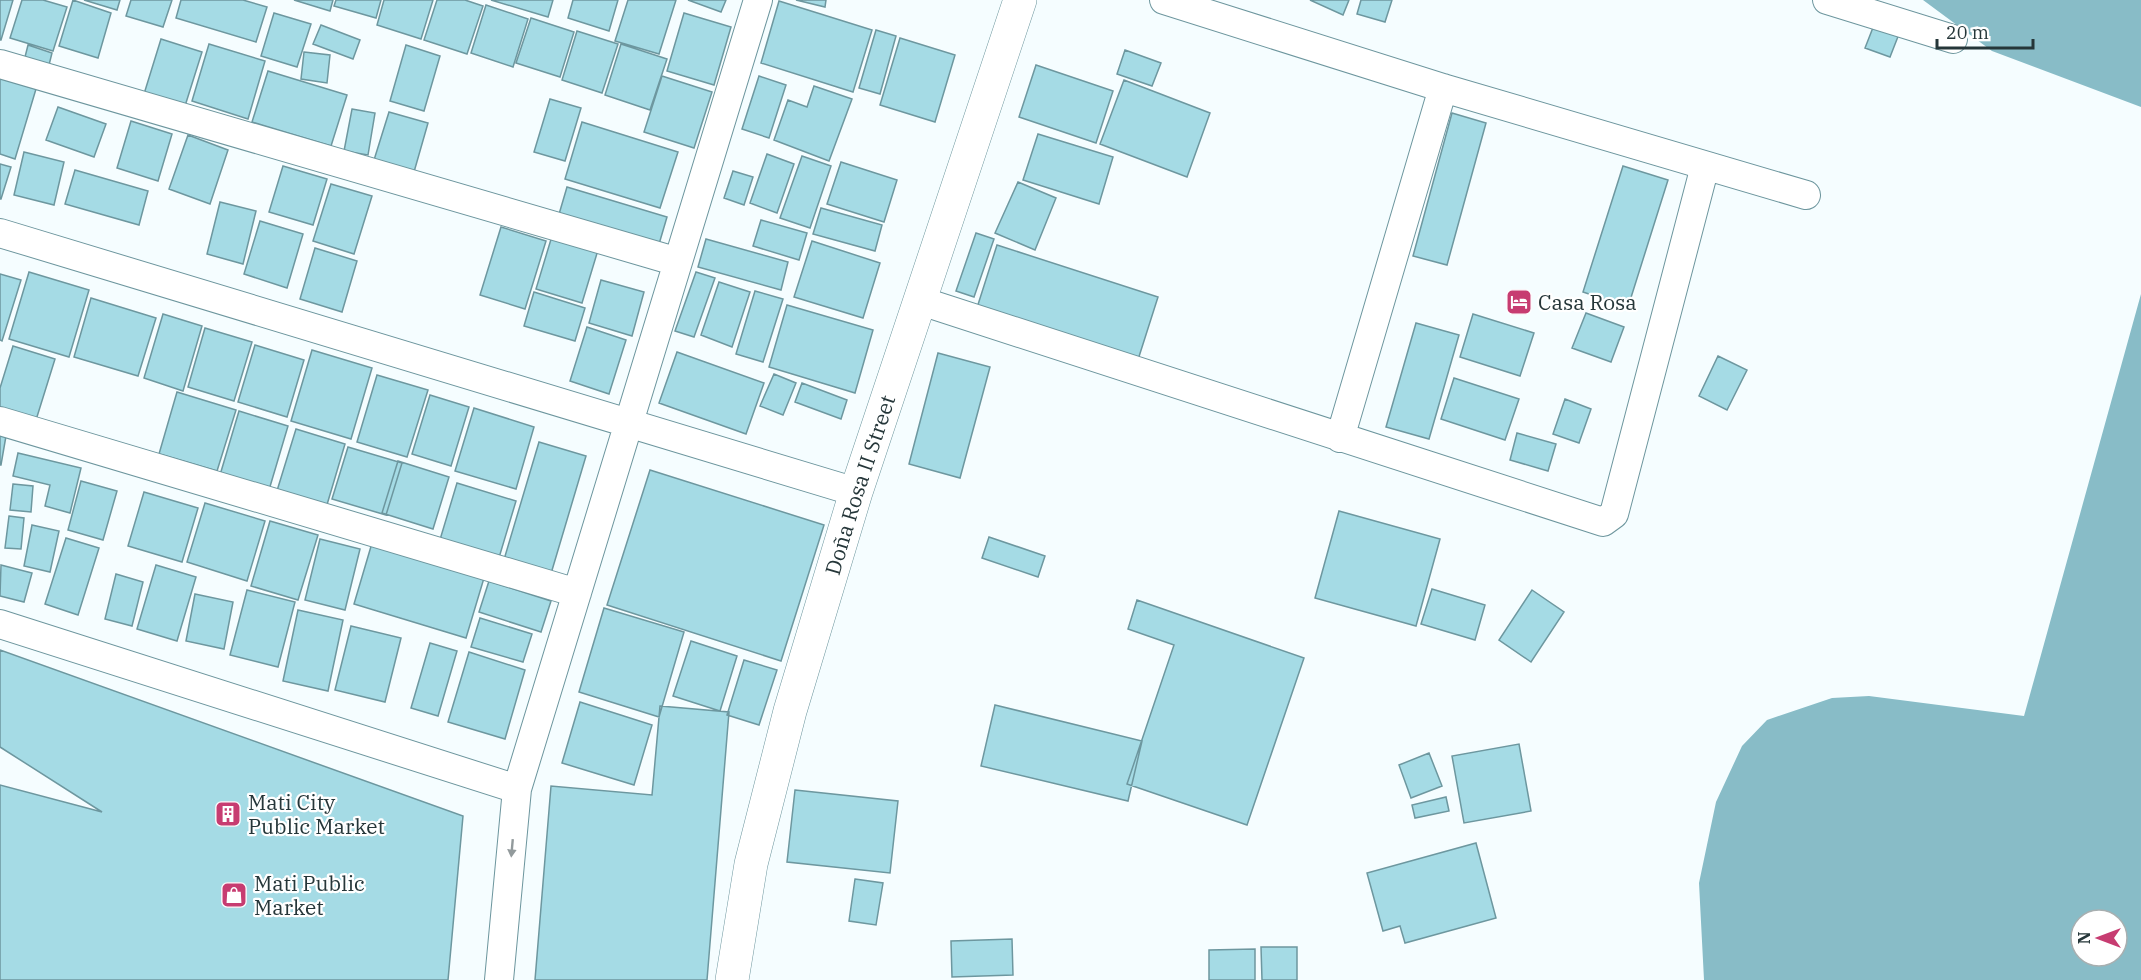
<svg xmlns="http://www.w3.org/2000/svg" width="2141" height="980" viewBox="0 0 2141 980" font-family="'IBM Plex Serif',serif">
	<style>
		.water { fill: #88bcc7; fill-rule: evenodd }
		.building { fill: #a5dbe5; stroke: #6d979f; stroke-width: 1.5 }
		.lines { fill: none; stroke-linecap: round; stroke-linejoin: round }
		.street-casing { stroke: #6d969e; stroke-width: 30 }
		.secondary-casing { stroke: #6d969e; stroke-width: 34 }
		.street { stroke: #fff; stroke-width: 28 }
		.secondary { stroke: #fff; stroke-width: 33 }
		.oneway { fill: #929a9c }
		.labels { text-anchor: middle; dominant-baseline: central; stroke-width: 4.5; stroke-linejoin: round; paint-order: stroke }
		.poi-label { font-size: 21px; fill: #253639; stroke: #fff; text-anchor: start }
		.street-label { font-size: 21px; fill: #253639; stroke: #fff }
	</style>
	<rect width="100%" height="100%" fill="#f5fdff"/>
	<path class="water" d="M 1923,0 L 2141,0 L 2141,107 L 1992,51 Z
		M 2141,294 L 2141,980 L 1704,980 L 1699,883 L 1716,802 L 1742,746 L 1767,720 L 1832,698 L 1869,696 L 2024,716 ZM 2081,920 L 2117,920 L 2117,956 L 2081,956 Z"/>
	<path class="building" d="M 0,0 L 13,0 L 1,40 L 0,40 Z
		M 22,0 L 43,0 L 67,7 L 53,51 L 10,38 Z
		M 73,0 L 111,13 L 98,58 L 59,46 Z
		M 84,0 L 120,0 L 117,10 Z
		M 131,0 L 172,0 L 163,27 L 126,16 Z
		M 181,0 L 243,0 L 267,7 L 256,42 L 176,18 Z
		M 294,0 L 333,0 L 330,11 Z
		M 336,0 L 381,0 L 376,18 L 334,6 Z
		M 384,0 L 433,0 L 421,39 L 377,25 Z
		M 437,0 L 465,0 L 483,6 L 467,54 L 424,40 Z
		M 491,0 L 553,0 L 548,17 Z
		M 573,0 L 618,0 L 609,31 L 568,18 Z
		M 628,0 L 676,0 L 659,54 L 615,41 Z
		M 688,0 L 726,0 L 721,12 Z
		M 796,0 L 826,0 L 825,7 Z
		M 1310,0 L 1349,0 L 1343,15 Z
		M 1361,0 L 1392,0 L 1385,22 L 1357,14 Z
		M 779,1 L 872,30 L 853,92 L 761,63 Z
		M 486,5 L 528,19 L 513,67 L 471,53 Z
		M 274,13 L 311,24 L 297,67 L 261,56 Z
		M 684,13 L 731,27 L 714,85 L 667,71 Z
		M 531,18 L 574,32 L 560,77 L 516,63 Z
		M 321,25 L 360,40 L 353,59 L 313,44 Z
		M 1874,25 L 1899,34 L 1890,57 L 1865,48 Z
		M 876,30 L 896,36 L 880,94 L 859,88 Z
		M 577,31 L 618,44 L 602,93 L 562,80 Z
		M 900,38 L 955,55 L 935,122 L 880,105 Z
		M 161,39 L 202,52 L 185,106 L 144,94 Z
		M 209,44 L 265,61 L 248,119 L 192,101 Z
		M 621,44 L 667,59 L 650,110 L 605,95 Z
		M 28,45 L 52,53 L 49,65 L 25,57 Z
		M 406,45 L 440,56 L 424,111 L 390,101 Z
		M 1125,50 L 1161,63 L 1152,86 L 1117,74 Z
		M 304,52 L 330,55 L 327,83 L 301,79 Z
		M 1036,65 L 1113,91 L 1096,143 L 1019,117 Z
		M 268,71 L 347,95 L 331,146 L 252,122 Z
		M 662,76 L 712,92 L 694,148 L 644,132 Z
		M 759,76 L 786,85 L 769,138 L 742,129 Z
		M 0,78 L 36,89 L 15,159 L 0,154 Z
		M 1124,80 L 1210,113 L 1187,177 L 1100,144 Z
		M 814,86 L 852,99 L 829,161 L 774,140 L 788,100 L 807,107 Z
		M 550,99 L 581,108 L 565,161 L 534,152 Z
		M 58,107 L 106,124 L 94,157 L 46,140 Z
		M 352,109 L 375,113 L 368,155 L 344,151 Z
		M 389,112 L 428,123 L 414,172 L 374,160 Z
		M 1452,113 L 1486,123 L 1447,265 L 1413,256 Z
		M 131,121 L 172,134 L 158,181 L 117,168 Z
		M 582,122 L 678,152 L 660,208 L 565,179 Z
		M 1038,134 L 1113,157 L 1099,204 L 1023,180 Z
		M 188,135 L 228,150 L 210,204 L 169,189 Z
		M 24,152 L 64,162 L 54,205 L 14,195 Z
		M 767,154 L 794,164 L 777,213 L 750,203 Z
		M 802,156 L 831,166 L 810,228 L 780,218 Z
		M 841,162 L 897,180 L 884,222 L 827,204 Z
		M 0,164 L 11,167 L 1,199 L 0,199 Z
		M 283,166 L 327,179 L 313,225 L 269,212 Z
		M 1623,166 L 1668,180 L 1628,307 L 1583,292 Z
		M 75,170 L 148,191 L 139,225 L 65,204 Z
		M 733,171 L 753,177 L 744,205 L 724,198 Z
		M 1018,182 L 1056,198 L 1035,250 L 995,233 Z
		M 331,184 L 372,196 L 354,254 L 313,241 Z
		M 567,187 L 667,217 L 657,251 L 557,221 Z
		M 220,202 L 256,211 L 243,264 L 207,254 Z
		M 821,208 L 882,225 L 875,251 L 813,234 Z
		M 761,220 L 807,233 L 799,260 L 753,246 Z
		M 260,221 L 303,234 L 287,288 L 244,274 Z
		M 501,227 L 546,241 L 525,309 L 480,295 Z
		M 976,233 L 994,239 L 974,297 L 956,291 Z
		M 552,236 L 598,250 L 582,303 L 536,289 Z
		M 706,239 L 788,262 L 781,290 L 698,267 Z
		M 812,241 L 880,263 L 863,318 L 794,297 Z
		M 997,245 L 1158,297 L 1136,366 L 975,314 Z
		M 315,248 L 357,261 L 342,312 L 300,299 Z
		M 29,272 L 89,290 L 69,357 L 9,339 Z
		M 696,272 L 715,278 L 694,337 L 675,331 Z
		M 0,274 L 21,280 L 2,341 L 0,340 Z
		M 601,280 L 644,292 L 632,336 L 589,323 Z
		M 719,282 L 750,292 L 732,347 L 701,335 Z
		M 755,291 L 783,299 L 763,362 L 736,354 Z
		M 534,292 L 585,308 L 575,341 L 524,326 Z
		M 91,298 L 156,318 L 138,376 L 74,357 Z
		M 787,305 L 873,330 L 855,393 L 769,367 Z
		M 1586,313 L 1624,327 L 1611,362 L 1572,348 Z
		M 163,314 L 202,326 L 183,391 L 144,378 Z
		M 1473,314 L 1534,333 L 1520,376 L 1460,357 Z
		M 1416,323 L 1459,335 L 1429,439 L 1386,427 Z
		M 587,327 L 626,340 L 609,394 L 570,381 Z
		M 205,328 L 252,342 L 234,401 L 188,387 Z
		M 255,345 L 304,360 L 287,417 L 238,402 Z
		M 13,346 L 55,359 L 36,420 L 0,409 L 0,388 Z
		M 312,350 L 372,368 L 351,439 L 291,421 Z
		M 677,352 L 764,383 L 746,434 L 659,403 Z
		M 938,353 L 990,367 L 960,478 L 909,464 Z
		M 1718,356 L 1747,370 L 1727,410 L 1699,396 Z
		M 774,374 L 796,383 L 783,415 L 760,406 Z
		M 377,375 L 428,390 L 407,457 L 357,442 Z
		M 1454,378 L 1519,399 L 1505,440 L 1441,419 Z
		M 802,383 L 847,400 L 841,419 L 795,402 Z
		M 177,392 L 236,410 L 217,471 L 159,454 Z
		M 430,395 L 469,407 L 451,466 L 412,454 Z
		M 1565,399 L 1591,409 L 1579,443 L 1553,434 Z
		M 474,408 L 534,427 L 516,489 L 455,471 Z
		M 239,411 L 288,426 L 269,490 L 220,475 Z
		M 296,429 L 345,444 L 326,508 L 276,494 Z
		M 1517,433 L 1556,444 L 1548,471 L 1510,460 Z
		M 0,435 L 6,436 L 1,465 L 0,465 Z
		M 539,442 L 586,456 L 550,577 L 503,563 Z
		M 348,447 L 402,463 L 386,515 L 332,499 Z
		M 18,453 L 81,468 L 70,513 L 45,506 L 50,485 L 13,476 Z
		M 398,461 L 449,477 L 433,529 L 382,513 Z
		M 650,470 L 824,525 L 781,661 L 607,605 Z
		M 81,481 L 117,491 L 103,540 L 68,530 Z
		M 457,483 L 516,501 L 498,561 L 439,543 Z
		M 13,484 L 33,486 L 31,512 L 10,510 Z
		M 144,492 L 198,508 L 182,562 L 128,546 Z
		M 205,503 L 265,521 L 247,581 L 187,562 Z
		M 1339,511 L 1440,539 L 1416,626 L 1315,598 Z
		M 9,516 L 24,518 L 21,549 L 5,548 Z
		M 270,521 L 318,535 L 298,600 L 251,586 Z
		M 32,525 L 59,531 L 50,572 L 24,566 Z
		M 989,537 L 1045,556 L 1038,577 L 982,558 Z
		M 66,538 L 99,548 L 78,615 L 45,604 Z
		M 320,539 L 360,549 L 345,610 L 305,600 Z
		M 372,543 L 484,578 L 466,638 L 354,604 Z
		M 1,565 L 32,573 L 24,602 L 0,596 Z
		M 156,565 L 196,577 L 177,641 L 137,629 Z
		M 116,574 L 143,582 L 132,626 L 105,619 Z
		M 489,581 L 551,601 L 541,632 L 479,612 Z
		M 1432,589 L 1485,605 L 1475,640 L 1421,624 Z
		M 247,590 L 295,602 L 278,667 L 230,655 Z
		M 1532,590 L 1564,612 L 1531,662 L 1499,640 Z
		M 195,594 L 233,602 L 224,649 L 186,641 Z
		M 1137,600 L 1304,658 L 1247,825 L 1127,784 L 1174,645 L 1128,629 Z
		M 604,608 L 684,632 L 659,717 L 579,692 Z
		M 298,610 L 343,620 L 328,691 L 283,681 Z
		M 480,618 L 532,634 L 523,662 L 471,647 Z
		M 351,626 L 401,638 L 385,702 L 335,690 Z
		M 691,641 L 737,656 L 720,711 L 673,696 Z
		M 430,643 L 457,651 L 438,716 L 411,708 Z
		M 0,650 L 463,816 L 448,980 L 0,980 L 0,785 L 102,812 L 0,747 Z
		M 469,652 L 525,670 L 505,739 L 448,722 Z
		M 744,660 L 777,670 L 759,725 L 727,715 Z
		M 580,702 L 652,725 L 634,785 L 562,763 Z
		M 995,705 L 1142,741 L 1128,801 L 981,766 Z
		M 660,706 L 729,712 L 707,980 L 535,980 L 551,786 L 652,795 Z
		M 1519,744 L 1531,811 L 1464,823 L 1452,756 Z
		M 1429,753 L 1442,786 L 1411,798 L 1399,765 Z
		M 795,790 L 898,801 L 890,873 L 787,862 Z
		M 1446,797 L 1449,811 L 1415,818 L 1412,805 Z
		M 1476,843 L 1496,918 L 1405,943 L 1400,926 L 1383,931 L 1367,873 Z
		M 855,879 L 883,883 L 876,925 L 849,921 Z
		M 1012,939 L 1013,975 L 952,977 L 951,941 Z
		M 1261,947 L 1297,947 L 1297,980 L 1262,980 Z
		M 1255,949 L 1255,980 L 1209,980 L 1209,950 Z"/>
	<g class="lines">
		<g class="street-casing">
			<path id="street" d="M 1164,0 L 1443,88 L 1806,195
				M 1827,0 L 1953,39
				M 0,64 L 678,262
				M 0,233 L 856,492
				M 921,301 L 1603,522 L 1614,514 L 1705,166
				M 0,421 L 577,593
				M 1340,438 L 1443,88
				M 0,624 L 517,789
				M 499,980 L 517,789 L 758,0"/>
		</g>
		<g class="secondary-casing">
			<g id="secondary">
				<path id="s1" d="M 732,980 L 751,864 L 790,711 L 856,492 L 1020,0"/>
			</g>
		</g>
		<use href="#street" class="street"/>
		<use href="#secondary" class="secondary"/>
	</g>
	<defs><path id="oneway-solid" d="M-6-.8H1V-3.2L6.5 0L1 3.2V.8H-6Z" transform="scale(1.5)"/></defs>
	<use class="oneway" href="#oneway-solid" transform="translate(512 848) rotate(95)"/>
	<defs>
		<g id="hotel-square" transform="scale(1.35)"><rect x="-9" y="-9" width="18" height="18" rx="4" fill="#c73c71" stroke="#fff"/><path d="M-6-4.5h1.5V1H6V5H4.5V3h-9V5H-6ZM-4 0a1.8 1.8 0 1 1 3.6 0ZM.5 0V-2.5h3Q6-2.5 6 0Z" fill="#fff"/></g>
		<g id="building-square" transform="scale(1.35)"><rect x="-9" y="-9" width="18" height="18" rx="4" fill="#c73c71" stroke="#fff"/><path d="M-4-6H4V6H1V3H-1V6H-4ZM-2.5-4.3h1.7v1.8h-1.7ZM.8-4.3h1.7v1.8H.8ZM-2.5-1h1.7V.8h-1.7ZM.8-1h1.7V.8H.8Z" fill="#fff"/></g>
		<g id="shop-square" transform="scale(1.35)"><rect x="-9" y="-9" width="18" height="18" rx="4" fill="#c73c71" stroke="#fff"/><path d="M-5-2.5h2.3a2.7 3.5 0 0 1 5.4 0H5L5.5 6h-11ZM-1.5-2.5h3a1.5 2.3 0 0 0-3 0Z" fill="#fff"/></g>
	</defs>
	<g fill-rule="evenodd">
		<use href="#hotel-square" x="1519" y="302"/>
		<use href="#building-square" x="228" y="814"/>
		<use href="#shop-square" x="234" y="895"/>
	</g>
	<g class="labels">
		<g class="poi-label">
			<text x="1538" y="302">Casa Rosa</text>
			<text x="248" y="802">Mati City<tspan x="248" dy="24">Public Market</tspan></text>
			<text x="254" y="883">Mati Public<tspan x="254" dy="24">Market</tspan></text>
		</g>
		<g class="street-label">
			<text stroke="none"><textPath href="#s1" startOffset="512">Doña Rosa II Street</textPath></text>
		</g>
	</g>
	<g transform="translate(2099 938) rotate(270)"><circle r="28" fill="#ffffff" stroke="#a8afb0" stroke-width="1.5"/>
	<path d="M0-4.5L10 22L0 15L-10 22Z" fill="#c73c71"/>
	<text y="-9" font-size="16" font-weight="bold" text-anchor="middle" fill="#253639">N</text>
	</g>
	<path d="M1937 39v9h96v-9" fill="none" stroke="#253639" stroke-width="3"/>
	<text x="1946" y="39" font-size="18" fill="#253639" stroke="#ffffff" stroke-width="4.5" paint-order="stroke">20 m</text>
</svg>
